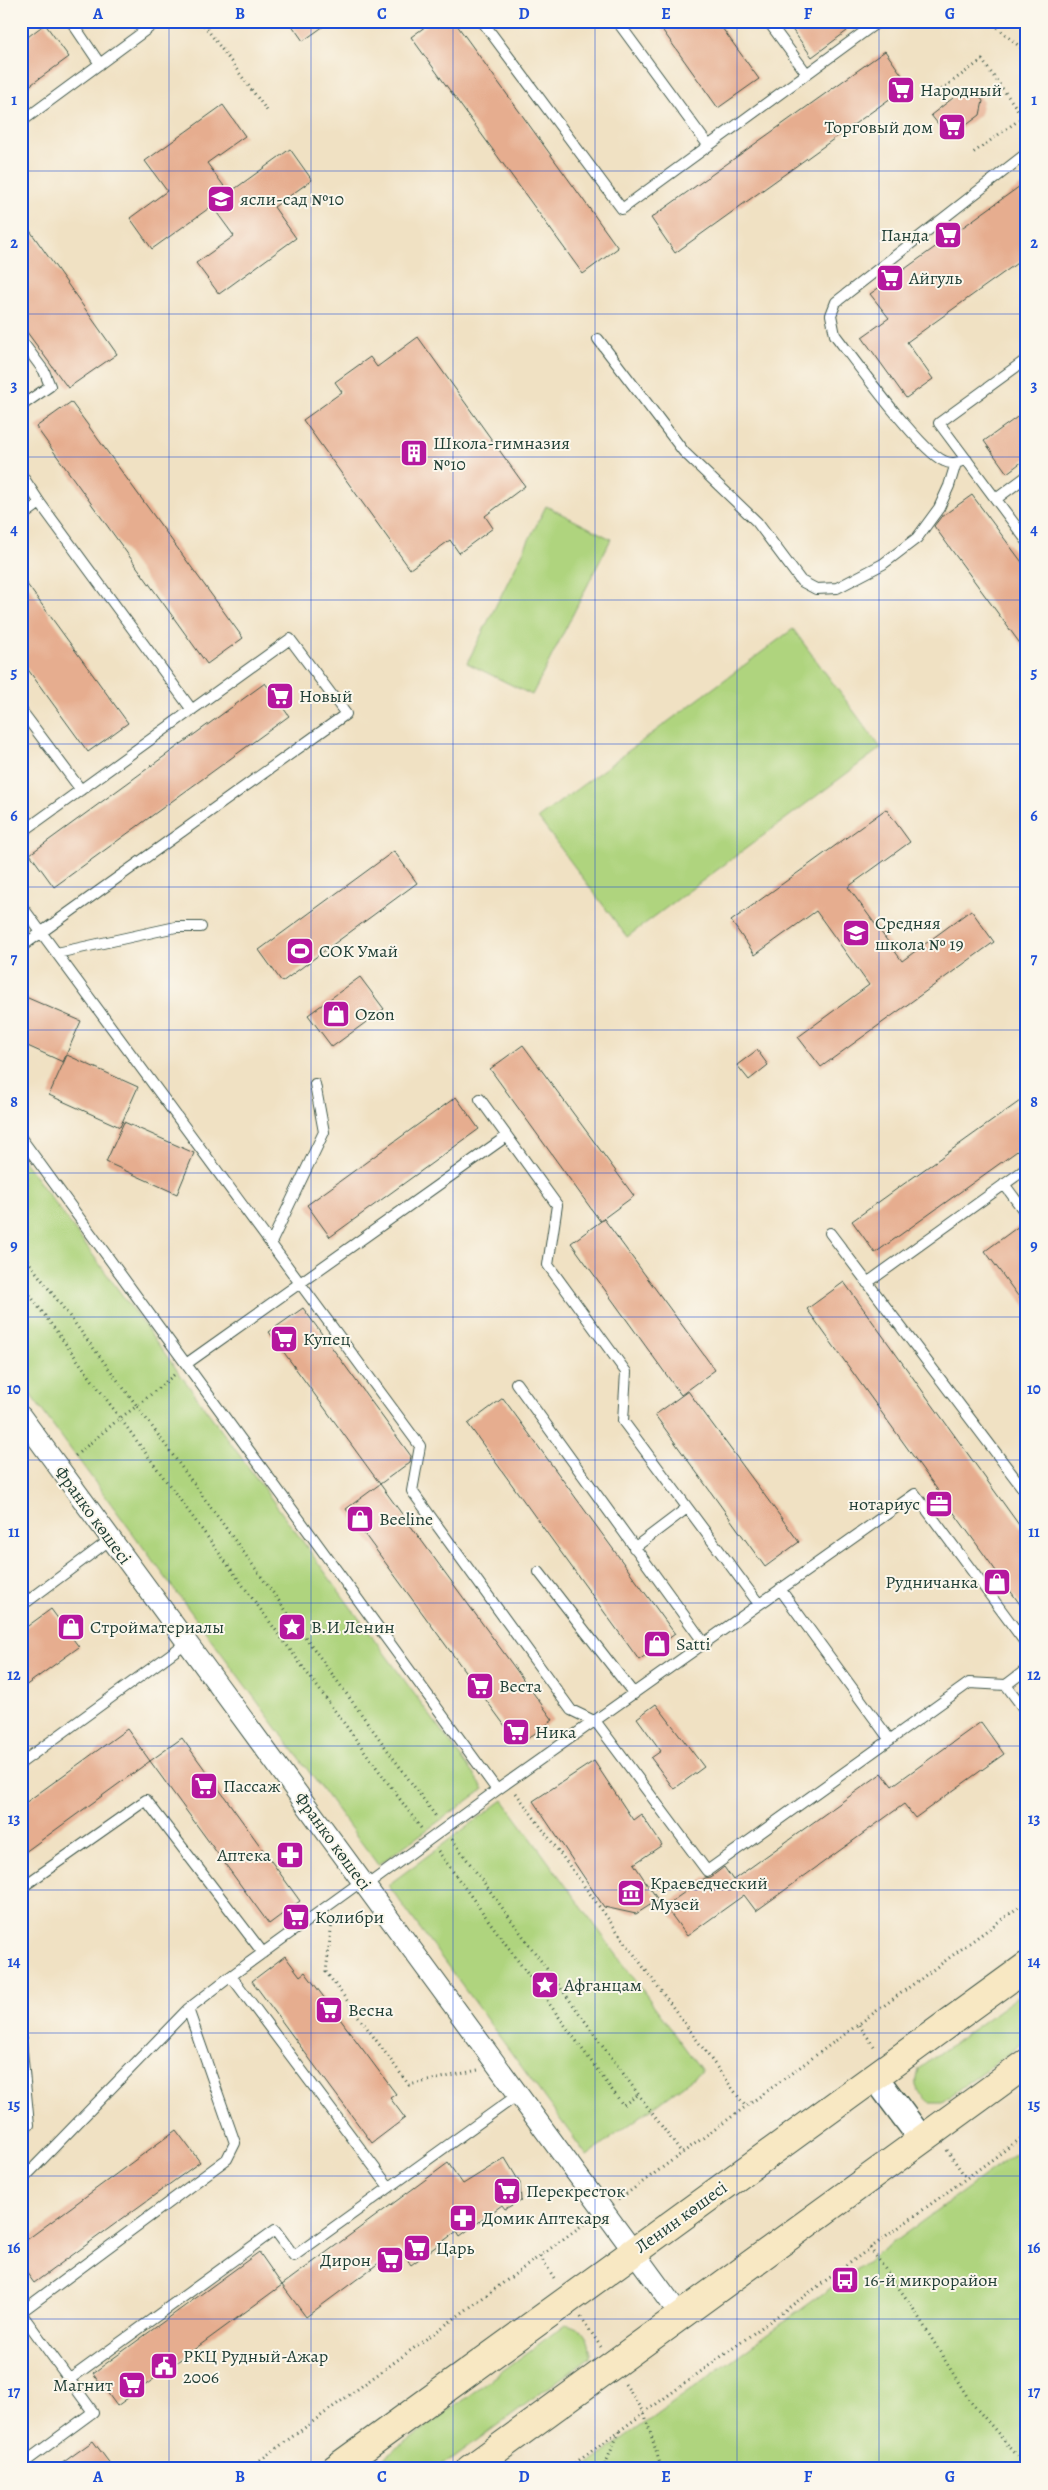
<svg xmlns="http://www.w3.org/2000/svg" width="1048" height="2490" viewBox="0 0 1048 2490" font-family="Alegreya,serif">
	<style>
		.green { fill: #afd47e; stroke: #678859 }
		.building { fill: #e6ad8f }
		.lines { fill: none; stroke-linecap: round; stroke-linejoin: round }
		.service-casing { stroke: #3e5649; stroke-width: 12 }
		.minor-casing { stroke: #3e5649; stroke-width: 22 }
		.tertiary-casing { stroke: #3e5649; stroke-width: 28 }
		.secondary-casing { stroke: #3e5649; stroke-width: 30 }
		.path { stroke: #3e5649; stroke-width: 3; stroke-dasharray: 1 4; stroke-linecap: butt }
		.service { stroke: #fff; stroke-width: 10 }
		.minor { stroke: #fff; stroke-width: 20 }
		.tertiary { stroke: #fff; stroke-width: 25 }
		.secondary { stroke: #f8e8c3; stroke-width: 28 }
		.grid { fill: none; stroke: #1d4ed8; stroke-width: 1; stroke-opacity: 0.55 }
		.labels { text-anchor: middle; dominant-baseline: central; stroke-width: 4; stroke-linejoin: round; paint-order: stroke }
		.poi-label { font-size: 18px; fill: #1f3d34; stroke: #fbf7ec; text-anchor: start }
		.street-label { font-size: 18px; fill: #1f3d34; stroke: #fbf7ec }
		.neatline { fill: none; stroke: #1d4ed8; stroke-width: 2 }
		.grid-label { font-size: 16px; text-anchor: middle; font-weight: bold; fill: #1d4ed8 }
	</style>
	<rect width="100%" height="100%" fill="#fbf7ec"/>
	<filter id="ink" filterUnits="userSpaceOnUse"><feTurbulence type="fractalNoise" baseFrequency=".02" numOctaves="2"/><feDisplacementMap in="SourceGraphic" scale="10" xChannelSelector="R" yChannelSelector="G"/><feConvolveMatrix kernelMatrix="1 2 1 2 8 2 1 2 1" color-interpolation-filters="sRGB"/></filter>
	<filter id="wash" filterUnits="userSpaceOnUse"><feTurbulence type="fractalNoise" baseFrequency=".0096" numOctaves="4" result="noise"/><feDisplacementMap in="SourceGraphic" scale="20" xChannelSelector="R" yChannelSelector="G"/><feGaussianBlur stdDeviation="1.12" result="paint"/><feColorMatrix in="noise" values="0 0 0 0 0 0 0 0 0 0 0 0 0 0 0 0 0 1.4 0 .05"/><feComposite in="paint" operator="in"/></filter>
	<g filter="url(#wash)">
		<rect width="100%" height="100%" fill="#f0e1c3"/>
		<path class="green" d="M 546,506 L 611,539 L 532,695 L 467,663 Z
			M 793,629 L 881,748 L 627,937 L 538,818 Z
			M 21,1157 L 484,1789 L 378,1865 L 21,1382 Z
			M 503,1800 L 702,2071 L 587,2156 L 388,1885 Z
			M 1027,1990 L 1027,2040 L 942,2102 L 929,2102 C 916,2090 913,2087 918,2069 Z
			M 1027,2145 L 1027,2469 L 582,2469 Z
			M 566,2324 C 584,2328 591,2339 590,2357 L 438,2469 L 369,2469 Z"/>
		<g id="blocks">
			<path class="building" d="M 289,21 L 331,21 L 303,41 Z
				M 433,21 L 454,21 L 618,248 L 583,274 L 411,37 Z
				M 656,21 L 717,21 L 759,79 L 718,108 Z
				M 786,21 L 840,21 L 847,31 L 812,57 Z
				M 45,24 L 69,57 L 21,92 L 21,42 Z
				M 885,51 L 909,85 L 675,253 L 651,218 Z
				M 962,91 L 976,92 L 983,101 L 980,115 L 949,138 L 931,115 Z
				M 223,105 L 245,136 L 207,163 L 229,193 L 290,149 L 312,180 L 274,207 L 296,238 L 219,294 L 196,263 L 234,236 L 212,206 L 152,249 L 130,218 L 167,191 L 145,161 Z
				M 1027,181 L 1027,256 L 907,342 L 933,379 L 906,398 L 862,337 L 889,318 L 870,294 Z
				M 21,218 L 117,354 L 68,388 L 21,324 Z
				M 418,337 L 525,486 L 485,516 L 493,528 L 459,553 L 450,540 L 410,569 L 303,420 L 342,392 L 335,382 L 370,357 L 377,367 Z
				M 71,402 L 243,638 L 207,664 L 36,427 Z
				M 1027,410 L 1027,458 L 1007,473 L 984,441 Z
				M 972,495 L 1027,569 L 1027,653 L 934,526 L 941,517 Z
				M 21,576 L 128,723 L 88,752 L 21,660 Z
				M 265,683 L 289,716 L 54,887 L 30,854 Z
				M 886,809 L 910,842 L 848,887 L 902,961 L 971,910 L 994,942 L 821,1067 L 798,1037 L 869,985 L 816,911 L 755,955 L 731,921 Z
				M 394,851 L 417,883 L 282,982 L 259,950 Z
				M 360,977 L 384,1009 L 332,1047 L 308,1015 Z
				M 21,995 L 81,1021 L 63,1062 L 21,1043 Z
				M 523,1045 L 634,1196 L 600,1221 L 490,1069 Z
				M 757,1050 L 768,1065 L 749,1080 L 737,1065 Z
				M 67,1055 L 138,1087 L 120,1127 L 49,1095 Z
				M 1027,1096 L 1027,1144 L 875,1253 L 852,1221 Z
				M 456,1097 L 479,1129 L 330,1237 L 307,1205 Z
				M 124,1122 L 194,1153 L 177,1194 L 106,1162 Z
				M 604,1219 L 715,1370 L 681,1395 L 571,1243 Z
				M 1019,1226 L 1027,1236 L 1027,1308 L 985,1251 Z
				M 844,1282 L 1027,1536 L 1027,1614 L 807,1309 Z
				M 303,1308 L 411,1456 L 410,1462 L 380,1484 L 269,1332 Z
				M 688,1391 L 799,1542 L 765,1567 L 655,1415 Z
				M 503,1398 L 675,1634 L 639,1660 L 468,1424 Z
				M 380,1484 L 553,1720 L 519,1745 L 346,1509 Z
				M 51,1609 L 79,1647 L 21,1689 L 21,1631 Z
				M 656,1704 L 704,1767 L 674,1789 L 651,1758 L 661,1751 L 637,1718 Z
				M 981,1722 L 1004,1754 L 915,1818 L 904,1804 L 756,1911 L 744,1895 L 687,1936 L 665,1906 L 705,1878 L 711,1877 L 724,1867 L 733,1880 L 882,1773 L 892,1786 Z
				M 127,1729 L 150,1761 L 21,1855 L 21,1806 Z
				M 182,1738 L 300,1901 L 269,1924 L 150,1761 Z
				M 594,1761 L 633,1820 L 641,1814 L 662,1845 L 634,1864 L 658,1900 L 636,1914 L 604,1907 L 533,1801 Z
				M 285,1956 L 300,1976 L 305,1972 L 396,2094 L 390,2098 L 405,2118 L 372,2143 L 252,1981 Z
				M 176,2130 L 200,2162 L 34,2283 L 21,2265 L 21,2244 Z
				M 505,2158 L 520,2183 L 521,2200 L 505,2209 L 502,2205 L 460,2236 L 457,2231 L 411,2265 L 399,2248 L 306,2317 L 282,2285 L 448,2163 L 463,2184 Z
				M 259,2252 L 282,2285 L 117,2406 L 93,2373 Z
				M 93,2441 L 114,2469 L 54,2469 Z"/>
		</g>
	</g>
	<g filter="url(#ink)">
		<use href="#blocks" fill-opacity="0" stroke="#3e5649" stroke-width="1"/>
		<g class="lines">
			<g class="service-casing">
				<path id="service" d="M 71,21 L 100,64
					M 482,21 L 622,209 L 879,21
					M 617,21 L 708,145
					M 768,21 L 807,74
					M 21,122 L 158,21
					M 598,339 L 684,452 L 757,522 L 801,581 L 816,589 L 837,588 L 883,564 L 917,538 L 939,508 L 949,486 L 956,463
					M 21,340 L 44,371 L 50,386 L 21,406
					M 1027,359 L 939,423 L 1027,541
					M 967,460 C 959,462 952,465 944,461 C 920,451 855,361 835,335 L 831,315 L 836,302 L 1027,153
					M 21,474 L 40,503 L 192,710
					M 996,499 L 1027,476
					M 21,517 L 40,503
					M 21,710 L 81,790
					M 21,833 L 290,639 L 346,714 L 21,947
					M 21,905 L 420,1446 L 412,1491 L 571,1710 L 596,1722 L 707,1871 L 969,1683 L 1006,1685 L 1027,1669
					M 57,953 L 176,927 L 201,927
					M 480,1099 L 557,1205 L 548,1265 L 626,1372 L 623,1421 L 759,1604
					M 21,1138 L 497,1790
					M 1004,1184 L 1027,1215
					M 830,1233 L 1027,1494
					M 271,1243 L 324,1132 L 315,1084
					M 867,1283 L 1027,1168
					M 186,1364 L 507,1136
					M 516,1383 L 704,1643
					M 634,1548 L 687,1508
					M 539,1572 L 634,1694
					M 780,1589 L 890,1740
					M 21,1591 L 28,1601 L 111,1539
					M 1006,1685 L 1027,1713
					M 21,1763 L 186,1643
					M 362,1881 L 231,1976 L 389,2187
					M 366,1886 L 497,1790 L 915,1494 L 1027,1645
					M 21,1888 L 146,1800 L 263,1953
					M 21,2040 L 29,2125 L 21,2126
					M 21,2181 L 188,2009 L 231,1976
					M 21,2312 L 227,2159 L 235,2143 L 188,2009
					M 21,2313 L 93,2412 L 21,2465
					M 70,2379 L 275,2230 L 294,2256 L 519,2094"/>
			</g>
			<g class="minor-casing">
				<path id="minor" d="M 21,1416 L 680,2315"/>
			</g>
			<g class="tertiary-casing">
				<path id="tertiary" d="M 875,2077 L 922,2140"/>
			</g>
			<g class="secondary-casing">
				<path id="secondary" d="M 335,2469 L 1027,1966
					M 470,2469 L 1027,2063"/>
			</g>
			<path class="path" d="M 201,21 L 268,112
				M 990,21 L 1027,53
				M 929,98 L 982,60 L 1023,117 L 973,153
				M 21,1252 L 137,1406 L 175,1374
				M 21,1283 L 120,1418 L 75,1456
				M 516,1793 L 746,2107
				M 421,1828 L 120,1418 L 137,1406 L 437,1818
				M 452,1839 L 682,2154
				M 438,1851 L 623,2105 L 638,2095
				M 332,1922 L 326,1972 L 409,2085 L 478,2070
				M 859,2025 L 876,2049
				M 947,2150 L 966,2178
				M 618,2200 L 1027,1901
				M 870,2248 L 911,2305 L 970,2401 L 1027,2467
				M 540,2256 L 556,2281
				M 581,2317 L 601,2347
				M 625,2384 L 644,2412 L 660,2464 L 664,2469
				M 248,2469 L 588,2221
				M 567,2469 L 1027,2134
				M 603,2469 L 620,2430"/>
			<use href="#service" class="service"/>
			<use href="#minor" class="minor"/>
			<use href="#tertiary" class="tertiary"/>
			<use href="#secondary" class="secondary"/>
		</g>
	</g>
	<path class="grid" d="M 169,21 L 169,2469M 311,21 L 311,2469M 453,21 L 453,2469M 595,21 L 595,2469M 737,21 L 737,2469M 879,21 L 879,2469M 21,171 L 1027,171M 21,314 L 1027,314M 21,457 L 1027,457M 21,600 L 1027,600M 21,744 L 1027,744M 21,887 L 1027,887M 21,1030 L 1027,1030M 21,1173 L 1027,1173M 21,1317 L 1027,1317M 21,1460 L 1027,1460M 21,1603 L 1027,1603M 21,1746 L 1027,1746M 21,1890 L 1027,1890M 21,2033 L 1027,2033M 21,2176 L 1027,2176M 21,2319 L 1027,2319"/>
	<defs>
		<g id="supermarket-square" transform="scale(1.4375)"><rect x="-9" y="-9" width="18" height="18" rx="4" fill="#b5179e" stroke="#fbf7ec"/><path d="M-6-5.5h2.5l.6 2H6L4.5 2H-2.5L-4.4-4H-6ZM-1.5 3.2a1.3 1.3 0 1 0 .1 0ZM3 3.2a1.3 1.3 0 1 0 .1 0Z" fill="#fff"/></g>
		<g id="school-square" transform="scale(1.4375)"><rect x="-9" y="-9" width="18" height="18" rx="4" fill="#b5179e" stroke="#fbf7ec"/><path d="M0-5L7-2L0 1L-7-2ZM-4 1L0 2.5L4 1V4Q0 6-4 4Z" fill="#fff"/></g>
		<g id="building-square" transform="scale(1.4375)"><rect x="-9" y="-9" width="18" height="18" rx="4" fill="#b5179e" stroke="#fbf7ec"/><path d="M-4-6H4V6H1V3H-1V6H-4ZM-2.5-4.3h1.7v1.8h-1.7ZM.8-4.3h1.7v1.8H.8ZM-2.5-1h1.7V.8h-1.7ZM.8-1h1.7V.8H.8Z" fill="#fff"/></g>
		<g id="stadium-square" transform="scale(1.4375)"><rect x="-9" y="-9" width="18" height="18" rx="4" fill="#b5179e" stroke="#fbf7ec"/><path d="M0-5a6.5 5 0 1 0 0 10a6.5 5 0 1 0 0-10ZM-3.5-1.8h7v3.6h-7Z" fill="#fff"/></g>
		<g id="shop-square" transform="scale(1.4375)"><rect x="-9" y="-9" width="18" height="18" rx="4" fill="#b5179e" stroke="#fbf7ec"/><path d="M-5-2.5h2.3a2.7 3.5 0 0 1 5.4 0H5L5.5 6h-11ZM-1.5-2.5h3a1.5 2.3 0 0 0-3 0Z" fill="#fff"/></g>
		<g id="office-square" transform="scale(1.4375)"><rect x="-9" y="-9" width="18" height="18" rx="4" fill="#b5179e" stroke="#fbf7ec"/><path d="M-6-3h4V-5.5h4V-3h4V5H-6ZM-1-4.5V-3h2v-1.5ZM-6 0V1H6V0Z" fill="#fff"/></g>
		<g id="sight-square" transform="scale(1.4375)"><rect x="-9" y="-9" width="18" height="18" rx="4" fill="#b5179e" stroke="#fbf7ec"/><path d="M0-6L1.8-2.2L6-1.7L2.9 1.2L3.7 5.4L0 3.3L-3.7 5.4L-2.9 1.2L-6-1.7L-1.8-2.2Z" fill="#fff"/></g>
		<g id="pharmacy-square" transform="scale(1.4375)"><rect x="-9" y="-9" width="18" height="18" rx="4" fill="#b5179e" stroke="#fbf7ec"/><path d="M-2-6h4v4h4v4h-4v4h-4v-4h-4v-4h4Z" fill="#fff"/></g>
		<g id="museum-square" transform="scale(1.4375)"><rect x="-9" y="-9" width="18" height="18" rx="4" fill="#b5179e" stroke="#fbf7ec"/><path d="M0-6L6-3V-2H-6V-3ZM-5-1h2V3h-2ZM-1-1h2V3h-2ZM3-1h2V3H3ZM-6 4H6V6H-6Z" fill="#fff"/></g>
		<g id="bus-square" transform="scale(1.4375)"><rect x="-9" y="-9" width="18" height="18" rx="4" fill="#b5179e" stroke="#fbf7ec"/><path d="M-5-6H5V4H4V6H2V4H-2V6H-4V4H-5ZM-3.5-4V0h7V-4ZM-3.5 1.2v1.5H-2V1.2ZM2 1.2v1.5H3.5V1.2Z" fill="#fff"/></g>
		<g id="civic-square" transform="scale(1.4375)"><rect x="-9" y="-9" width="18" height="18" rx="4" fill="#b5179e" stroke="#fbf7ec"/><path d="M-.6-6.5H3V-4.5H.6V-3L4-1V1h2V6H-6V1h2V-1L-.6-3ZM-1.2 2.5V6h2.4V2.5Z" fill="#fff"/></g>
	</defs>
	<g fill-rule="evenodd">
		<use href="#supermarket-square" x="901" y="90"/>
		<use href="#supermarket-square" x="952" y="127"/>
		<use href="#school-square" x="221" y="199"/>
		<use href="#supermarket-square" x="948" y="235"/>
		<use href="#supermarket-square" x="890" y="278"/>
		<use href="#building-square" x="414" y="453"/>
		<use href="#supermarket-square" x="280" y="696"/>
		<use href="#school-square" x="856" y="933"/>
		<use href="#stadium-square" x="300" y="951"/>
		<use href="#shop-square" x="336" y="1014"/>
		<use href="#supermarket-square" x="284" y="1339"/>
		<use href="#office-square" x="939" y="1504"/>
		<use href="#shop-square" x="360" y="1519"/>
		<use href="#shop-square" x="997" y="1582"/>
		<use href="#shop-square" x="71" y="1627"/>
		<use href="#sight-square" x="292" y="1627"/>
		<use href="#shop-square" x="657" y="1644"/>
		<use href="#supermarket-square" x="480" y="1686"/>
		<use href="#supermarket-square" x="516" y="1732"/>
		<use href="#supermarket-square" x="204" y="1786"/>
		<use href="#pharmacy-square" x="290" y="1855"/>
		<use href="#museum-square" x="631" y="1893"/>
		<use href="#supermarket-square" x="296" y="1917"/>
		<use href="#sight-square" x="545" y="1985"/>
		<use href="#supermarket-square" x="329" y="2010"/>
		<use href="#supermarket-square" x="507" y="2191"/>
		<use href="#pharmacy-square" x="463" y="2218"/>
		<use href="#supermarket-square" x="417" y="2248"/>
		<use href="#supermarket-square" x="390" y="2260"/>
		<use href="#bus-square" x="845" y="2280"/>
		<use href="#civic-square" x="164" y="2366"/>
		<use href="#supermarket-square" x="132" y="2385"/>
	</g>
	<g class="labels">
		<g class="poi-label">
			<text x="920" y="90">Народный</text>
			<text x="933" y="127" text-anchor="end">Торговый дом</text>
			<text x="240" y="199">ясли-сад №10</text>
			<text x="929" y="235" text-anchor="end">Панда</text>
			<text x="909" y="278">Айгуль</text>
			<text x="433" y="443">Школа-гимназия<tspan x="433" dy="21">№10</tspan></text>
			<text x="299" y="696">Новый</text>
			<text x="875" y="923">Средняя<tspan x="875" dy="21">школа № 19</tspan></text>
			<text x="319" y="951">СОК Умай</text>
			<text x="355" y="1014">Ozon</text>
			<text x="303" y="1339">Купец</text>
			<text x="920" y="1504" text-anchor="end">нотариус</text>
			<text x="379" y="1519">Beeline</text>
			<text x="978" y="1582" text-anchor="end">Рудничанка</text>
			<text x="90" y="1627">Стройматериалы</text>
			<text x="311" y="1627">В.И Ленин</text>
			<text x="676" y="1644">Satti</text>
			<text x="499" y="1686">Веста</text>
			<text x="535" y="1732">Ника</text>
			<text x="223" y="1786">Пассаж</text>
			<text x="271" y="1855" text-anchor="end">Аптека</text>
			<text x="650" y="1883">Краеведческий<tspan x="650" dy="21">Музей</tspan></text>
			<text x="315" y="1917">Колибри</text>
			<text x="564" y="1985">Афганцам</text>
			<text x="348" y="2010">Весна</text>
			<text x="526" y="2191">Перекресток</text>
			<text x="482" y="2218">Домик Аптекаря</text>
			<text x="436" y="2248">Царь</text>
			<text x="371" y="2260" text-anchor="end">Дирон</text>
			<text x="864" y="2280">16-й микрорайон</text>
			<text x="183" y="2356">РКЦ Рудный-Ажар<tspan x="183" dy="21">2006</tspan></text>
			<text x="113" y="2385" text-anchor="end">Магнит</text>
		</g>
		<g class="street-label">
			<text transform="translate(93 1515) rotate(54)">Франко көшесі</text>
			<text transform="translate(333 1841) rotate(54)">Франко көшесі</text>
			<text transform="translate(681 2217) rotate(-36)">Ленин көшесі</text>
		</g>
	</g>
	<rect width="1048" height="2490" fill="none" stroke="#fbf7ec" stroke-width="55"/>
	<rect x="28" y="28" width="992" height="2434" class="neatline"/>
	<g class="grid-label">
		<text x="98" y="19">A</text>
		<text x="240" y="19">B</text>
		<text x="382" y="19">C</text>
		<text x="524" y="19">D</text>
		<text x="666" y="19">E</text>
		<text x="808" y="19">F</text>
		<text x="950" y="19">G</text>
		<text x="14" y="105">1</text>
		<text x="1034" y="105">1</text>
		<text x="14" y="248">2</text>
		<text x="1034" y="248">2</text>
		<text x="14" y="391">3</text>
		<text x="1034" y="391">3</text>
		<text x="14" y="535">4</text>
		<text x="1034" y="535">4</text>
		<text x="14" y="678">5</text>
		<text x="1034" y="678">5</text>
		<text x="14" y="821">6</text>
		<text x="1034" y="821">6</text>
		<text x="14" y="964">7</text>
		<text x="1034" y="964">7</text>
		<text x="14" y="1107">8</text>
		<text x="1034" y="1107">8</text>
		<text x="14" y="1251">9</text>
		<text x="1034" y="1251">9</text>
		<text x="14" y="1394">10</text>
		<text x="1034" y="1394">10</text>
		<text x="14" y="1537">11</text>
		<text x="1034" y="1537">11</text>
		<text x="14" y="1680">12</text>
		<text x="1034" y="1680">12</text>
		<text x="14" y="1824">13</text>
		<text x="1034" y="1824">13</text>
		<text x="14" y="1967">14</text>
		<text x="1034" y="1967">14</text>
		<text x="14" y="2110">15</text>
		<text x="1034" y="2110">15</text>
		<text x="14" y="2253">16</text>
		<text x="1034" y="2253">16</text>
		<text x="14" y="2397">17</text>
		<text x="1034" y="2397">17</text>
		<text x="98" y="2482">A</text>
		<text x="240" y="2482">B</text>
		<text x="382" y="2482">C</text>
		<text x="524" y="2482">D</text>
		<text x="666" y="2482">E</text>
		<text x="808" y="2482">F</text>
		<text x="950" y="2482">G</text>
	</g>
</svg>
